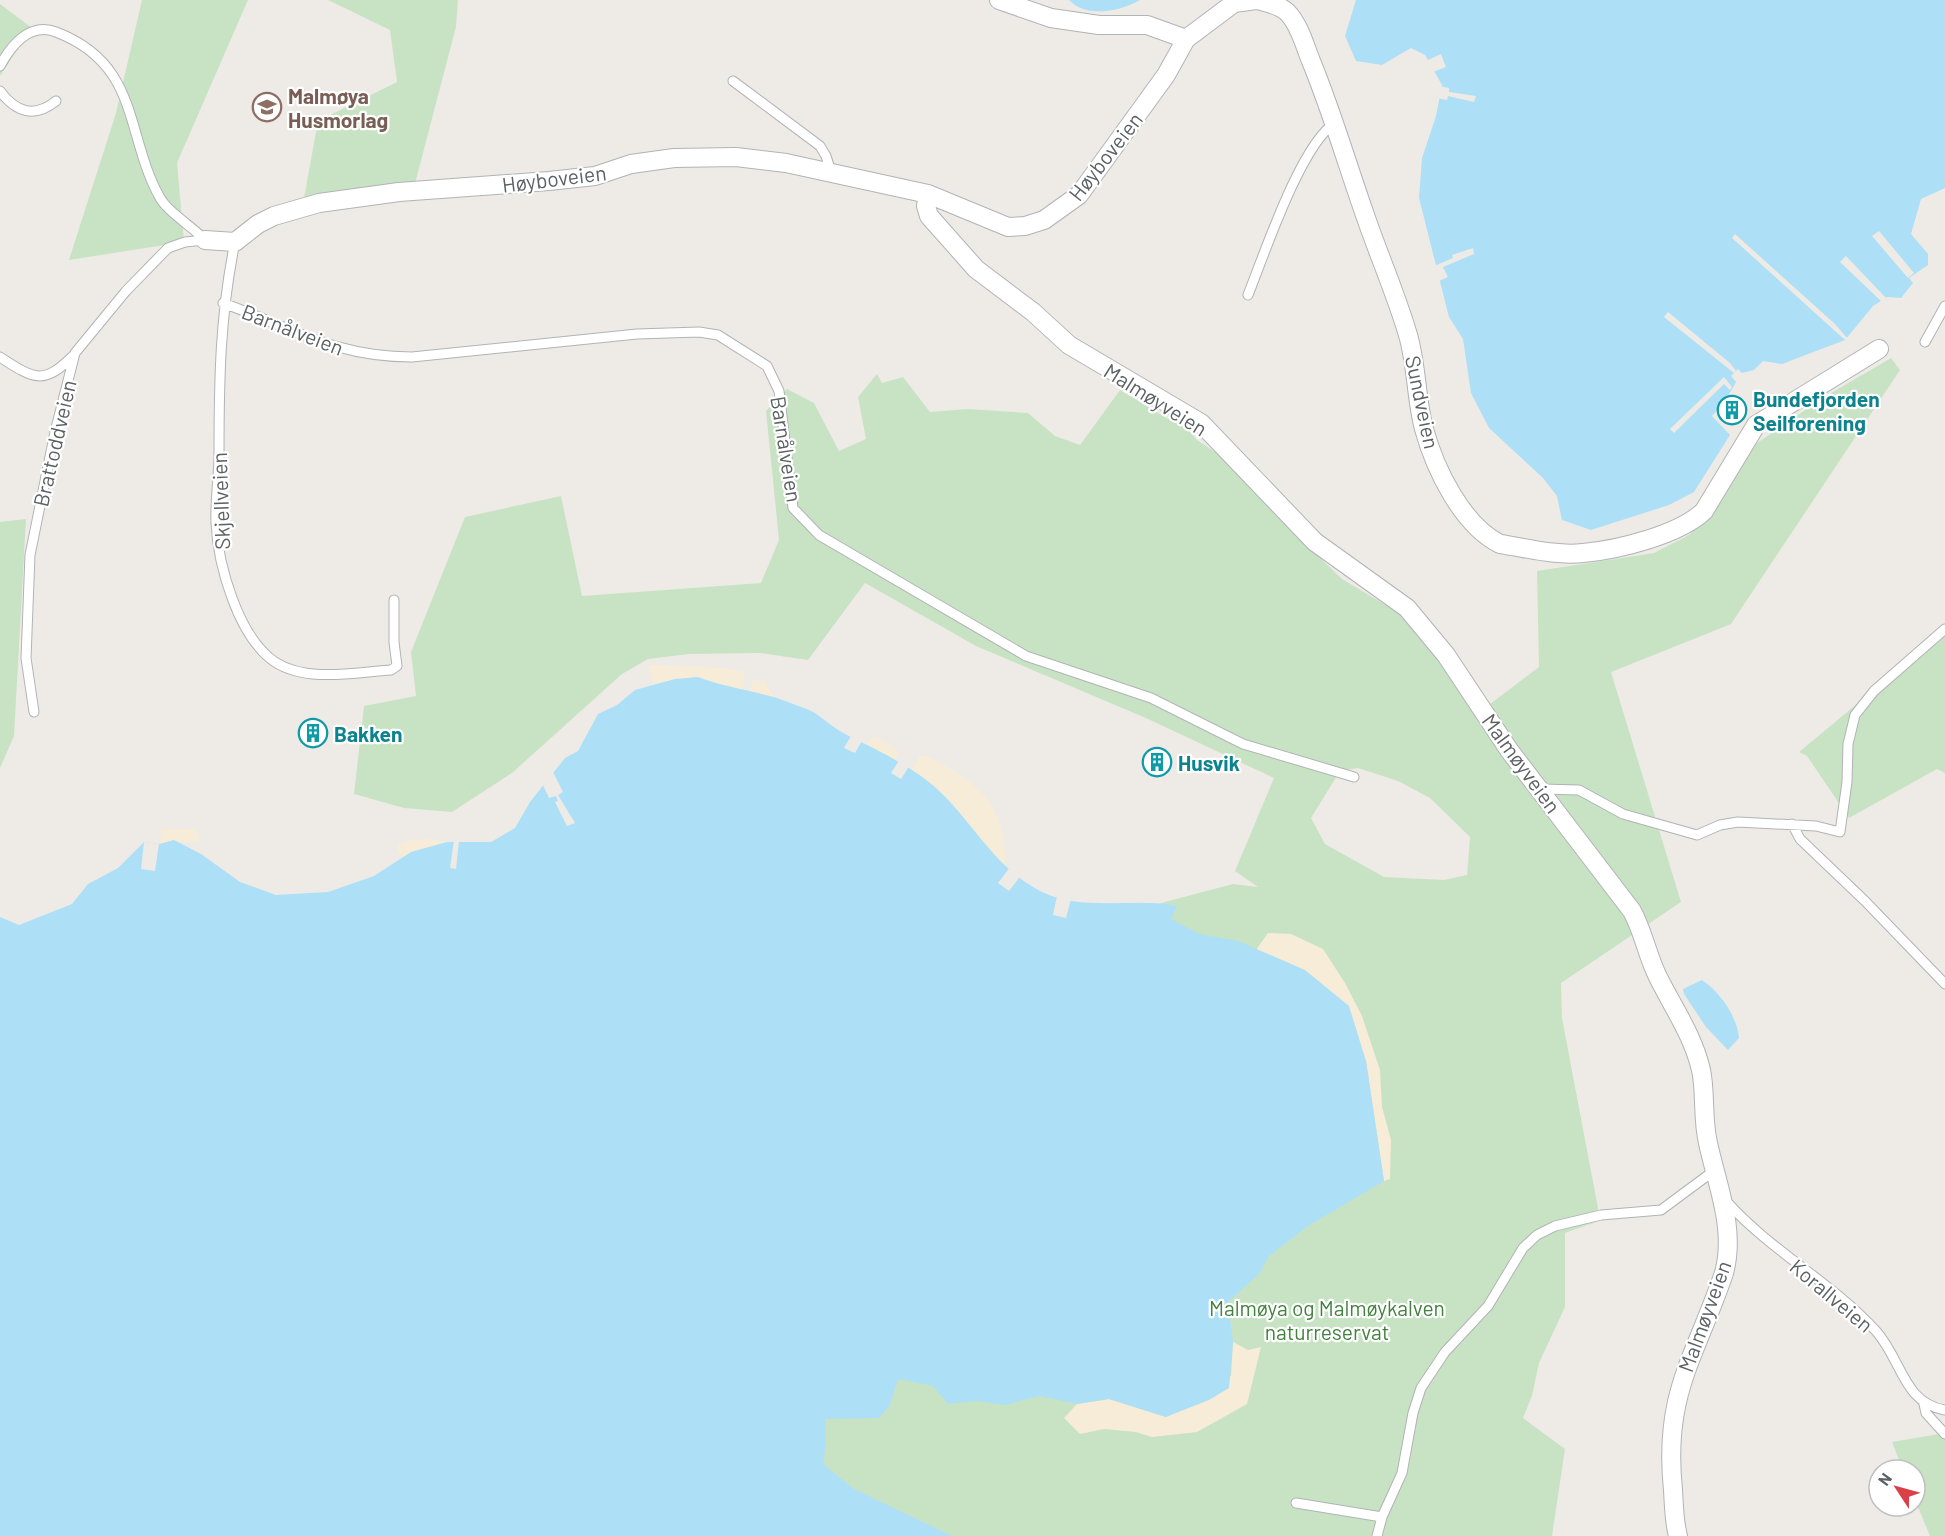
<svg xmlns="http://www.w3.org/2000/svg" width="1945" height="1536" viewBox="0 0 1945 1536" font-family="Barlow,sans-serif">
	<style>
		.green { fill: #c8e3c4; fill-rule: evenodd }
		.sand { fill: #f7ecd8 }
		.water { fill: #addff7 }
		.pier { fill: #eeebe6 }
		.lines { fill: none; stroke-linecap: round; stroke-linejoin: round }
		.service-casing { stroke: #b1b3b6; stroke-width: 11 }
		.minor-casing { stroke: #b1b3b6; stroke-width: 20 }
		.service { stroke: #fff; stroke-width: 9 }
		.minor { stroke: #fff; stroke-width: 18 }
		.labels { text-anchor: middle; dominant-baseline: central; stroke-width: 4.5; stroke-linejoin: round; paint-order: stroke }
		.education-label { font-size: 21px; font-weight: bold; fill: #785e54; stroke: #fff; text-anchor: start }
		.street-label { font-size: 21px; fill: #5d6164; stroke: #fff }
		.culture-label { font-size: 21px; font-weight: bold; fill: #0d838f; stroke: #fff; text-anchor: start }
		.park-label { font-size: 21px; fill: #43823e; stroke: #fff }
	</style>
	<rect width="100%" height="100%" fill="#eeebe6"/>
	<path class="green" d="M 142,0 L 248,0 L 177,163 L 184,242 L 69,260 L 116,113 Z
		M 328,0 L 458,0 L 456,27 L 413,191 L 302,209 L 318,121 L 397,82 L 390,30 Z
		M 0,4 L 32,28 L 0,76 Z
		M 1891,358 L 1900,370 L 1731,624 L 1611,672 L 1681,902 L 1561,983 L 1562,1018 L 1598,1208 L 1596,1222 L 1565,1233 L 1565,1307 L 1539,1363 L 1532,1396 L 1523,1418 L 1565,1449 L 1552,1536 L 576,1536 L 1161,903 L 1233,884 L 1258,887 L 1235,871 L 1274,778 L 1148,719 L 976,646 L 865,583 L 808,660 L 760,653 L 689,654 L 648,659 L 622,674 L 512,773 L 452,812 L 404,808 L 354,794 L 364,706 L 416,696 L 411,652 L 465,517 L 561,496 L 582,596 L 761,583 L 779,540 L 766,411 L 787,389 L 814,403 L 839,451 L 866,439 L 858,397 L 877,374 L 882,383 L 903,377 L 930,412 L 968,409 L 1028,413 L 1055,436 L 1080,445 L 1120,390 L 1175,423 L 1181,421 L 1197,440 L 1227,460 L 1293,532 L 1342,579 L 1399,613 L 1453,678 L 1477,714 L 1539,667 L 1537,571 L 1654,553 L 1689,535 L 1716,509 L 1747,450 L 1821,399 ZM 1358,768 L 1398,781 L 1430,798 L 1470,837 L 1467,875 L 1444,880 L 1384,877 L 1325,844 L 1311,818 L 1340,771 Z
		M 26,519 L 14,736 L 0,768 L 0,522 Z
		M 1945,631 L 1945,773 L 1937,769 L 1849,818 L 1807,756 L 1799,752 Z
		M 1945,1433 L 1945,1536 L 1930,1536 L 1915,1500 L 1915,1470 L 1903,1470 L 1892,1442 Z"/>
	<path class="sand" d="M 648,665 L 723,668 L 745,672 L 742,691 L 698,677 L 653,684 Z
		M 753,680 L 765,682 L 774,697 L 750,692 Z
		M 873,737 L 887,742 L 899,752 L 895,760 L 867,744 Z
		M 927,756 C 980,784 1004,802 1006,866 C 970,839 951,794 912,770 L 919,757 Z
		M 161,829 L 197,829 L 199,843 L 174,841 L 160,844 Z
		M 426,839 L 447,842 L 411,852 L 402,858 L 397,848 L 398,845 L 410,840 Z
		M 1268,933 L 1291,934 L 1323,949 L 1345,983 L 1362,1016 L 1380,1070 L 1382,1107 L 1391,1140 L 1390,1179 L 1384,1181 L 1366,1061 L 1273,958 L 1256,950 Z
		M 1233,1342 L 1248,1350 L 1261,1347 L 1247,1404 L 1197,1432 L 1152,1437 L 1136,1432 L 1104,1429 L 1080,1434 L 1064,1418 L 1077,1404 L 1109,1399 L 1166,1417 L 1231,1376 Z"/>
	<path class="water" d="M 1069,0 L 1140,0 C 1119,12 1086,18 1069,0 Z
		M 1356,0 L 1945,0 L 1945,188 L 1921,199 L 1911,234 L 1928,254 L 1928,265 L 1909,278 L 1913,283 L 1901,298 L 1887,297 L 1873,306 L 1845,340 L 1782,364 L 1763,361 L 1754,370 L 1742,373 L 1738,369 L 1731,376 L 1736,382 C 1729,395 1722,405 1712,416 L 1730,435 L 1694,492 L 1669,505 L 1591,530 L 1562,520 L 1557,496 L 1543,478 L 1489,428 L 1471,393 L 1463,339 L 1449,317 L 1419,198 L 1422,158 L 1436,116 L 1442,85 L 1425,55 L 1411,48 L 1382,65 L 1356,61 L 1345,36 Z
		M 698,677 C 724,687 751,690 777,698 C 789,703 804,707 815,713 C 825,720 834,728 845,734 C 871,747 897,759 921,776 C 967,808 988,865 1042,892 C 1084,912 1133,897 1177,906 L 1171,919 L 1199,934 L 1238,941 L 1305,970 L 1349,1006 L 1366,1061 L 1384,1181 L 1308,1226 L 1269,1256 L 1259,1274 L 1228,1302 L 1233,1342 L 1229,1388 L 1209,1400 L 1166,1417 L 1109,1399 L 1077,1404 L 1039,1396 L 1005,1405 L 977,1401 L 948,1404 L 933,1386 L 898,1379 L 890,1405 L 879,1418 L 825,1419 L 826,1442 L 823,1464 L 854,1489 L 952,1536 L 0,1536 L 0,917 L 19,925 L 72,904 L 88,884 L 118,868 L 144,842 L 159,844 L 174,840 L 201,854 L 240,882 L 276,895 L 328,892 L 374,876 L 411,852 L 447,842 L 491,842 L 515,828 L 530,802 L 565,758 L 578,751 L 598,714 L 617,705 L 635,690 L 675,679 Z
		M 1702,980 C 1720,992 1737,1016 1739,1038 L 1728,1050 L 1706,1027 L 1684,994 L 1683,989 Z"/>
	<path class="pier" d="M 1441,54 L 1446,67 L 1433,72 L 1426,61 Z
		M 1439,86 L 1449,88 L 1449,92 L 1476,96 L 1474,102 L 1448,96 L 1447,100 L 1436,98 Z
		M 1879,231 L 1914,273 L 1908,278 L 1872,236 Z
		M 1735,234 L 1835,324 L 1847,338 L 1845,340 L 1732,238 Z
		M 1473,248 L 1474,254 L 1443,267 L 1448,277 L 1437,282 L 1434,266 L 1453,258 L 1452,255 Z
		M 1846,256 L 1886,298 L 1882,302 L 1840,262 Z
		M 1668,312 L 1730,363 L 1736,371 L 1734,373 L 1664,317 Z
		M 1724,377 L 1732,387 L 1730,390 L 1724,384 L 1674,433 L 1670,429 Z
		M 852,734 L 863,739 L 855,753 L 844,748 Z
		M 900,759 L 910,765 L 901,779 L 891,773 Z
		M 552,770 L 563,792 L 558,795 L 575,823 L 567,826 L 555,802 L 558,801 L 556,796 L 549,798 L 542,783 Z
		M 454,840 L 459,841 L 456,869 L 450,868 Z
		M 144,842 L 159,844 L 155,871 L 141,869 Z
		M 1011,866 L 1022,874 L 1009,891 L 998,883 Z
		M 1057,896 L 1071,899 L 1066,918 L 1053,915 Z"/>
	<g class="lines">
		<g class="service-casing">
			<path id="service" d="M 0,66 C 11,45 30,22 56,32 C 140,64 125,134 159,196 C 167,212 192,226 205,240
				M 733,81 L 820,146 L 826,156 L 831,172
				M 0,91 C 16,113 35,118 56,101
				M 235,242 C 220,315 219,380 219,454 C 219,477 215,500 216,523 C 218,565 238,637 275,662 C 307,683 356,672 391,670 L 397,666 L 394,642 L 394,600
				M 1248,295 C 1264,255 1301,144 1335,123
				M 223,303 C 292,328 335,357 412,357 L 637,334 L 699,332 L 718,335 L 767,366 L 779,391 L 793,508 L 819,535 L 1026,656 L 1151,698 L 1243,744 L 1354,777
				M 1925,342 L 1945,306
				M 0,357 C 35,380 44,385 74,355
				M 34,712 L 26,658 L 30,555 L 55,432 L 75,353 L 126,291 L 168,248 L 185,242 L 205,240
				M 1540,789 L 1579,790 L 1623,814 L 1697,835 L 1720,825 L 1738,822 L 1816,826 L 1840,832 L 1847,782 L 1848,744 L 1855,715 L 1874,691 L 1945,629
				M 1792,824 L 1800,839 L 1865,901 L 1945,984
				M 1727,1202 C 1771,1251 1831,1282 1876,1331 C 1902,1360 1903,1403 1945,1410
				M 1924,1404 L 1926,1413 L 1945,1434
				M 1296,1503 L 1382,1517
				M 1377,1536 L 1382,1517 L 1402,1473 L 1413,1413 L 1421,1388 L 1445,1352 L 1488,1306 L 1523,1248 L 1537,1235 L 1555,1226 L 1601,1215 L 1661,1210 L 1715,1170"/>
		</g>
		<g class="minor-casing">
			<path id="minor" d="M 999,0 L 1051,18 L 1099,25 L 1147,25 L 1186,39 L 1234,3 L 1256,0
				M 1258,0 C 1268,3 1279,5 1287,12 C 1299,24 1305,46 1311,61 C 1332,112 1347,164 1365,215 C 1379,256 1396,294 1408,335 C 1417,366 1416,399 1424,429 C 1435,469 1462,525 1500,544 C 1527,548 1556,556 1583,553 C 1617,550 1679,535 1704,511 L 1756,425 L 1879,349
				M 928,194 L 926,206 L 929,216 L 976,269 L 1033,312 L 1069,345 L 1201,423 L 1315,542 L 1407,608 L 1446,655 L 1509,750 L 1632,911 C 1643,931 1647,954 1657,975 C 1672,1006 1693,1035 1701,1070 C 1706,1093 1702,1117 1708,1143 C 1717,1185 1736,1229 1724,1273 C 1695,1358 1663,1394 1673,1490 C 1674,1506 1674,1521 1678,1536
				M 205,240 L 235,242 L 258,224 L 274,216 L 319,203 L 399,192 L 549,181 L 595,176 L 631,164 L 674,158 L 736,157 L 786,163 L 928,194 L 1008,227 L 1025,226 L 1044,220 L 1079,195 L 1166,75 L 1186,39"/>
		</g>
		<use href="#service" class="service"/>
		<use href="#minor" class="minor"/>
	</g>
	<defs>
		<g id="school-ring" transform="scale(1.5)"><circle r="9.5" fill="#fff" stroke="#8d6e63" stroke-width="1.5"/><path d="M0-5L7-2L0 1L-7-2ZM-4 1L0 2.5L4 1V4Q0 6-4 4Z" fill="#8d6e63"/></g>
		<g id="building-ring" transform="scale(1.5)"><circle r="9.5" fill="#fff" stroke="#0f9aa8" stroke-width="1.5"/><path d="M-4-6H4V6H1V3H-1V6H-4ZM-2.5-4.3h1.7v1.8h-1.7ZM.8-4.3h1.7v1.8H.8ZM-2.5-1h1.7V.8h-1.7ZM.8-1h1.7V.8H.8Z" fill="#0f9aa8"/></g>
	</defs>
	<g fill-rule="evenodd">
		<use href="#school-ring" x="267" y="107"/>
		<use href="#building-ring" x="1732" y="410"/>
		<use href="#building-ring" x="313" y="733"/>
		<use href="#building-ring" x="1157" y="762"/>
	</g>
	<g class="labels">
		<g class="education-label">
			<text x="288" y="95">Malmøya<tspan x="288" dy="24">Husmorlag</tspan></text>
		</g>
		<g class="street-label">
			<text transform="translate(1105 156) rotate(-52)">Høyboveien</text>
			<text transform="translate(554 178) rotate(-7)">Høyboveien</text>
			<text transform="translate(293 329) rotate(21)">Barnålveien</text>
			<text transform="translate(1156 399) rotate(32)">Malmøyveien</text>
			<text transform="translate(1423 402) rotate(78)">Sundveien</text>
			<text transform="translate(54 443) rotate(-77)">Brattoddveien</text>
			<text transform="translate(787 449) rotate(81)">Barnålveien</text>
			<text transform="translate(220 501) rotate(-92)">Skjellveien</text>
			<text transform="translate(1522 763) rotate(54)">Malmøyveien</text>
			<text transform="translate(1832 1295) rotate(40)">Korallveien</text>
			<text transform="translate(1704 1316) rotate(-70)">Malmøyveien</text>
		</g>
		<g class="culture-label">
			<text x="1753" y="398">Bundefjorden<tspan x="1753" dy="24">Seilforening</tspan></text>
			<text x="334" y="733">Bakken</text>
			<text x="1178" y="762">Husvik</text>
		</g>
		<g class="park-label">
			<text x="1327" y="1307">Malmøya og Malmøykalven<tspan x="1327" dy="24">naturreservat</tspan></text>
		</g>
	</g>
	<g transform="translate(1897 1488) rotate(306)"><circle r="28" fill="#ffffff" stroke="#bec0c1" stroke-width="1.5"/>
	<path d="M0-4.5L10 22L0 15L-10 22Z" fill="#d84148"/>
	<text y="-9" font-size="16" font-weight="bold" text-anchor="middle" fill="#5d6164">N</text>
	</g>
</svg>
